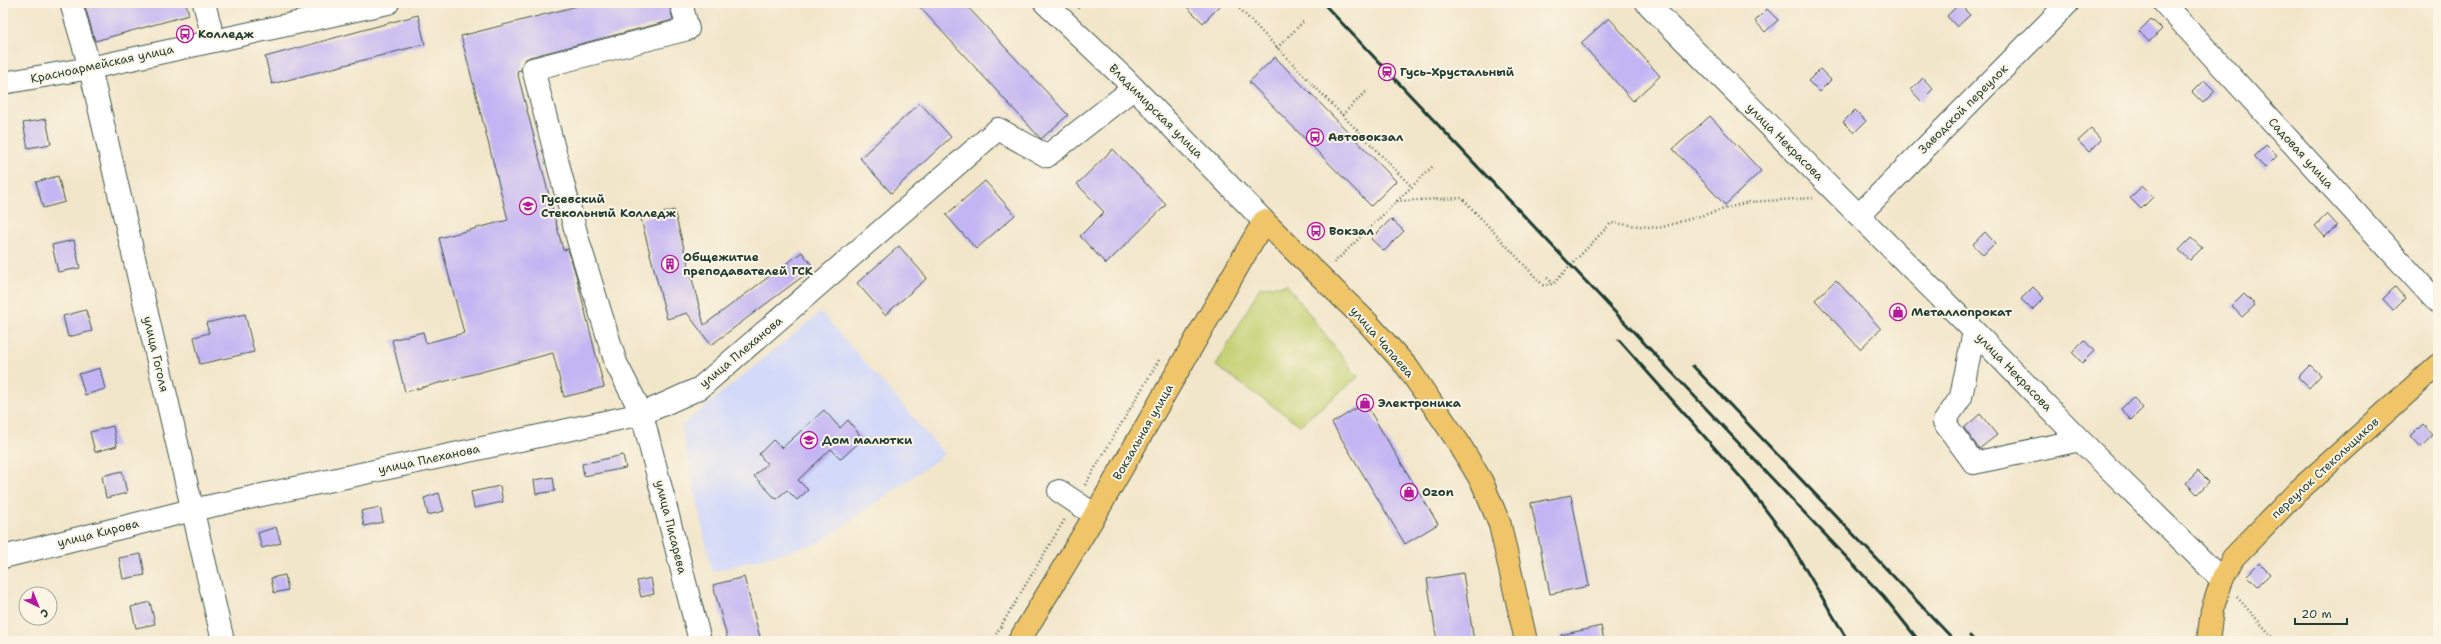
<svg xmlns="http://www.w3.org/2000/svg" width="2441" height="644" viewBox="0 0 2441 644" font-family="'Shantell Sans',sans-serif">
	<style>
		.built { fill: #d2d9f9 }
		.green { fill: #c3d072; stroke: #718653 }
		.building { fill: #c3b5f3 }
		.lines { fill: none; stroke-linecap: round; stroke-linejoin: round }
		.minor-casing { stroke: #3f564a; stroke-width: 24 }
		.major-casing { stroke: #3f564a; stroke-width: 24 }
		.path { stroke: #3f564a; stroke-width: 2.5; stroke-dasharray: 1 3; stroke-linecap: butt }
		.minor { stroke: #fff; stroke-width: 22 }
		.major { stroke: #f0c469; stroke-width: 22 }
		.rail { stroke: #1f3d34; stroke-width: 3 }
		.labels { text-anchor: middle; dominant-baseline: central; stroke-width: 4; stroke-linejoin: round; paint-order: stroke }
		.poi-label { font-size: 12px; font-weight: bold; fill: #1f3d34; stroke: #fcf5e5; text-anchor: start }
		.street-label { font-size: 12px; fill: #1f3d34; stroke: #fcf5e5 }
	</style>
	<rect width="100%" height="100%" fill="#fcf5e5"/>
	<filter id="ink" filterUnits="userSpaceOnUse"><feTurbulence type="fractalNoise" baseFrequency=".025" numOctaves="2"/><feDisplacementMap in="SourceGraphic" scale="8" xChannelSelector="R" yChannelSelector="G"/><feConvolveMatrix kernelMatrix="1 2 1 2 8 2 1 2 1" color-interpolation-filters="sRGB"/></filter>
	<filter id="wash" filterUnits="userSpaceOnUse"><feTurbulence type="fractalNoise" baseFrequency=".012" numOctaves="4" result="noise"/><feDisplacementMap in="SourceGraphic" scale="16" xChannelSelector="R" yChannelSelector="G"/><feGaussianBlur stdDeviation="0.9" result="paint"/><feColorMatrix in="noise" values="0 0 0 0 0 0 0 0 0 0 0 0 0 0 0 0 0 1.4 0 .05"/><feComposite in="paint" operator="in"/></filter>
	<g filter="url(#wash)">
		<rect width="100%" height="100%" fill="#f2e6ca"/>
		<path class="built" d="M 821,312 L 945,454 L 819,543 L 712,572 L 681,426 Z"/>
		<path class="green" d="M 1287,285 L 1358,377 L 1300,425 L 1216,366 L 1260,287 Z"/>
		<g id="blocks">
			<path class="building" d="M 84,3 L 186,3 L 189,15 L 95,41 Z
				M 589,3 L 669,3 L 673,20 L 530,57 L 524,60 L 521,70 L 517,71 L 563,250 L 568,249 L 576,275 L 604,387 L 564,397 L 553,353 L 405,392 L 392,340 L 423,332 L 426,343 L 464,333 L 439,238 L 508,220 L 461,36 Z
				M 916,3 L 964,3 L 1068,115 L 1041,139 Z
				M 1183,3 L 1223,3 L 1203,23 Z
				M 1959,4 L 1970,15 L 1957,27 L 1947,16 Z
				M 1767,9 L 1778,20 L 1765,32 L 1755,21 Z
				M 418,15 L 425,44 L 272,84 L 265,57 Z
				M 1609,18 L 1660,76 L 1633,101 L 1581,43 Z
				M 2151,19 L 2162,29 L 2149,42 L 2139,31 Z
				M 1275,57 L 1396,181 L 1371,206 L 1249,82 Z
				M 1820,69 L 1831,80 L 1819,92 L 1808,81 Z
				M 1923,78 L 1933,89 L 1921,101 L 1911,90 Z
				M 2204,80 L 2215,91 L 2203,103 L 2192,92 Z
				M 920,103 L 951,137 L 891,193 L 860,158 Z
				M 1855,110 L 1866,121 L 1854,133 L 1843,122 Z
				M 1710,116 L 1761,171 L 1725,205 L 1673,149 Z
				M 46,119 L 51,144 L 28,148 L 23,123 Z
				M 2091,129 L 2101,140 L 2089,152 L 2078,141 Z
				M 2266,145 L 2277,156 L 2265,168 L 2254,157 Z
				M 1113,149 L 1166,205 L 1106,264 L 1080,236 L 1104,212 L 1077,184 Z
				M 58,176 L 65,202 L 43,208 L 36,182 Z
				M 985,181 L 1015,215 L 976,249 L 946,215 Z
				M 2142,186 L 2153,197 L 2141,209 L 2130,198 Z
				M 674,210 L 704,325 L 802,252 L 814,268 L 711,345 L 687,313 L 667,319 L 641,219 Z
				M 2327,214 L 2337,225 L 2325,237 L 2315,226 Z
				M 1391,219 L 1404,231 L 1384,251 L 1371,239 Z
				M 1985,232 L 1995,243 L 1983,255 L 1973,244 Z
				M 2191,238 L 2202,248 L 2190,260 L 2179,250 Z
				M 74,240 L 80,268 L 58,272 L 52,245 Z
				M 899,246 L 927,278 L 885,315 L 857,283 Z
				M 1836,280 L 1881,329 L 1860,349 L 1815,300 Z
				M 2033,287 L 2044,298 L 2032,310 L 2021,299 Z
				M 2395,287 L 2405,298 L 2393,310 L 2383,299 Z
				M 2244,294 L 2255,305 L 2242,317 L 2232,306 Z
				M 86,310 L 92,331 L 68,337 L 63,316 Z
				M 245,314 L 254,352 L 200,364 L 194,337 L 209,333 L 206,323 Z
				M 2084,340 L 2094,351 L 2082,363 L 2072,352 Z
				M 2310,365 L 2321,375 L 2309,388 L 2298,377 Z
				M 100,368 L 105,389 L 85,395 L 79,374 Z
				M 2133,397 L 2143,408 L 2131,420 L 2121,409 Z
				M 1365,403 L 1438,524 L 1405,544 L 1332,423 Z
				M 824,410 L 840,428 L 848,420 L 863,439 L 841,459 L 831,449 L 798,480 L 808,490 L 797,500 L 787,490 L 776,499 L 754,476 L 767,464 L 759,454 L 773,440 L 782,448 Z
				M 1980,414 L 1997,435 L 1979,449 L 1964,428 Z
				M 2423,424 L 2433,435 L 2421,447 L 2411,436 Z
				M 113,426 L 117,446 L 95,452 L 90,432 Z
				M 623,455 L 626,468 L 584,476 L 582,464 Z
				M 122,471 L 127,493 L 106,498 L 102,476 Z
				M 2198,471 L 2209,482 L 2197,494 L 2186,483 Z
				M 553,477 L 555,491 L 536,494 L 534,480 Z
				M 500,486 L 503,502 L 474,508 L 471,492 Z
				M 439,493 L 444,511 L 428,515 L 424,498 Z
				M 1571,495 L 1589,586 L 1550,594 L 1531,503 Z
				M 380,507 L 383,522 L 364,526 L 361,511 Z
				M 276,527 L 281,543 L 262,548 L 258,533 Z
				M 141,554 L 145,575 L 123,579 L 119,558 Z
				M 2259,563 L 2270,574 L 2258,586 L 2247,575 Z
				M 1463,573 L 1474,641 L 1437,641 L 1427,579 Z
				M 285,575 L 288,590 L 274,593 L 271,578 Z
				M 744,577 L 761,641 L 728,641 L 713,585 Z
				M 651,578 L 654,594 L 641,597 L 637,581 Z
				M 150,602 L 155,624 L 136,628 L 131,607 Z
				M 1601,626 L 1604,641 L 1562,641 L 1561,635 Z"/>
		</g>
	</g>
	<g filter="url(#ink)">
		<use href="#blocks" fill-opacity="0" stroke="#3f564a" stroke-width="1"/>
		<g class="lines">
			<g class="minor-casing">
				<path id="minor" d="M 71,3 L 90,68 L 223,641
					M 204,3 L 214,41
					M 681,3 L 688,29 L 533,69 L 578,240 L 616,363 L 642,414 L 700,641
					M 1045,3 L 1124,78 L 1264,221
					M 1647,3 L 1974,331 L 2080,440 L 2222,580
					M 2164,3 L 2438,303
					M 3,83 L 90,68 L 388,3
					M 1859,215 L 2068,3
					M 1974,331 L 1961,397 L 1944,422 L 1974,463 L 2080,440
					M 1059,491 L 1095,515
					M 3,557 L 192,510 L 642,414 L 700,388 L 998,129 L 1047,156 L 1134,88"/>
			</g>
			<g class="major-casing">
				<path id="major" d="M 1019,641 L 1095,515 L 1264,221 L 1367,322 L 1408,368 L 1458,442 L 1482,482 L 1500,525 L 1526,641
					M 2208,641 L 2212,610 L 2222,580 L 2233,558 L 2298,491 L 2438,365"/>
			</g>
			<path class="path" d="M 1234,3 L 1412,187
				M 1078,8 L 1083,3
				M 1277,48 L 1303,22
				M 1342,115 L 1368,90
				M 1397,201 L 1434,165
				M 1334,263 L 1397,201 L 1462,198 L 1543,285 L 1553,284 L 1611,223 L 1659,228 L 1748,202 L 1813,198
				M 1547,278 L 1553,283
				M 1085,485 L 1159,360
				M 2237,597 L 2276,641
				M 992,641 L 1065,519"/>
			<use href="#minor" class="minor"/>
			<use href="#major" class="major"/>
			<path class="rail" d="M 1323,3 L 1884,597 L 1919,641
				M 1619,340 L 1743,480 L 1787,538 L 1848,641
				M 1693,366 L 1955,641
				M 1970,636 L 1974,641"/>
		</g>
	</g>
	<defs>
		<g id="bus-ring" transform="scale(0.9)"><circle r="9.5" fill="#fcf5e5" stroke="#b5179e" stroke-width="1.5"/><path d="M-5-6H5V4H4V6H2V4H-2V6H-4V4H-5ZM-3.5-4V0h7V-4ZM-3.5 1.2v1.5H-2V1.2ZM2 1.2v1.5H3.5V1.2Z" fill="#b5179e"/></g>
		<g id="station-ring" transform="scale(0.9)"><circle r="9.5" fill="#fcf5e5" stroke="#b5179e" stroke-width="1.5"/><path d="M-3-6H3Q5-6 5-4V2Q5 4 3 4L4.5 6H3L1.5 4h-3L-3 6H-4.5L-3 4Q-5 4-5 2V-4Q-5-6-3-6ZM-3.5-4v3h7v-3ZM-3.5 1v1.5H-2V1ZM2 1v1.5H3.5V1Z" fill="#b5179e"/></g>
		<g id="university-ring" transform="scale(0.9)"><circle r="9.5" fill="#fcf5e5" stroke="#b5179e" stroke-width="1.5"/><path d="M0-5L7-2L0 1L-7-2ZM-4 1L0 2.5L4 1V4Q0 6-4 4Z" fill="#b5179e"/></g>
		<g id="building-ring" transform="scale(0.9)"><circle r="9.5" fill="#fcf5e5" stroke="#b5179e" stroke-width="1.5"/><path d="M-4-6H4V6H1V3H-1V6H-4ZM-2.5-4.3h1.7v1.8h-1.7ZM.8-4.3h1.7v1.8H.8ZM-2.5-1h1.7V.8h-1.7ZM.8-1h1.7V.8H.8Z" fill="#b5179e"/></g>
		<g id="shop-ring" transform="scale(0.9)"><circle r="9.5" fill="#fcf5e5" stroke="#b5179e" stroke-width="1.5"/><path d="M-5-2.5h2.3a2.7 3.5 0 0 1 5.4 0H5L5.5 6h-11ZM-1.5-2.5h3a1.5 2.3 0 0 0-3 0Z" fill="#b5179e"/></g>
		<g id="school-ring" transform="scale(0.9)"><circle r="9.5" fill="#fcf5e5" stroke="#b5179e" stroke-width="1.5"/><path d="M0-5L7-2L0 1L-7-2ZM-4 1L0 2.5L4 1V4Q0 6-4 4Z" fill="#b5179e"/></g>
	</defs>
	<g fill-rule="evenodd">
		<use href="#bus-ring" x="185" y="34"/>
		<use href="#station-ring" x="1387" y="72"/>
		<use href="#bus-ring" x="1315" y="137"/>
		<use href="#university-ring" x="528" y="206"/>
		<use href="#bus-ring" x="1316" y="231"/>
		<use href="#building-ring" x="670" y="264"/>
		<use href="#shop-ring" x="1898" y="312"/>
		<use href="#shop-ring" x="1365" y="403"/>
		<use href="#school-ring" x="809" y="440"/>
		<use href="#shop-ring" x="1409" y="492"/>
	</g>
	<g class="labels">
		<g class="poi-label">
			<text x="198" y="34">Колледж</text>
			<text x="1400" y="72">Гусь-Хрустальный</text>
			<text x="1328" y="137">Автовокзал</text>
			<text x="541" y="199">Гусевский<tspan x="541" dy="14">Стекольный Колледж</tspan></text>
			<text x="1329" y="231">Вокзал</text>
			<text x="683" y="257">Общежитие<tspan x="683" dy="14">преподавателей ГСК</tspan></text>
			<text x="1911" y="312">Металлопрокат</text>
			<text x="1378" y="403">Электроника</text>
			<text x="822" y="440">Дом малютки</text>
			<text x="1422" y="492">Ozon</text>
		</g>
		<g class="street-label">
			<text transform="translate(102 64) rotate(-12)">Красноармейская улица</text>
			<text transform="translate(1963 109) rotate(-45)">Заводской переулок</text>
			<text transform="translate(1156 111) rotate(45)">Владимирская улица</text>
			<text transform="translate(1785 142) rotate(45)">улица Некрасова</text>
			<text transform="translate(2301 153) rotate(48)">Садовая улица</text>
			<text transform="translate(1382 342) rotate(49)">улица Чапаева</text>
			<text transform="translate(741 352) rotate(-40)">улица Плеханова</text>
			<text transform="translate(156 354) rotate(77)">улица Гоголя</text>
			<text transform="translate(2014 372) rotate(46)">улица Некрасова</text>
			<text transform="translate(1143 432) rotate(-60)">Вокзальная улица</text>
			<text transform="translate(429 459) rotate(-12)">улица Плеханова</text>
			<text transform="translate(2325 468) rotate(-43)">переулок Стекольщиков</text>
			<text transform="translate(671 527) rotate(76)">улица Писарева</text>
			<text transform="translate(98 533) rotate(-14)">улица Кирова</text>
		</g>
	</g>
	<rect width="2441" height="644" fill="none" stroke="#fcf5e5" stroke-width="16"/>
	<g transform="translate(38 606) rotate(137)"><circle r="19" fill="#fcf5e5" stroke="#a4ab9e"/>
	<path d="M0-3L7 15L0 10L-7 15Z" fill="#b5179e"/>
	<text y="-6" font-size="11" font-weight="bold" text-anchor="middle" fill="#1f3d34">С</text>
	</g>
	<path d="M2295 618v6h52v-6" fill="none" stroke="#1f3d34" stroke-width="2"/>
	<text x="2301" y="618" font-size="12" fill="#1f3d34" stroke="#fcf5e5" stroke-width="3" paint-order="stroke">20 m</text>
</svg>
